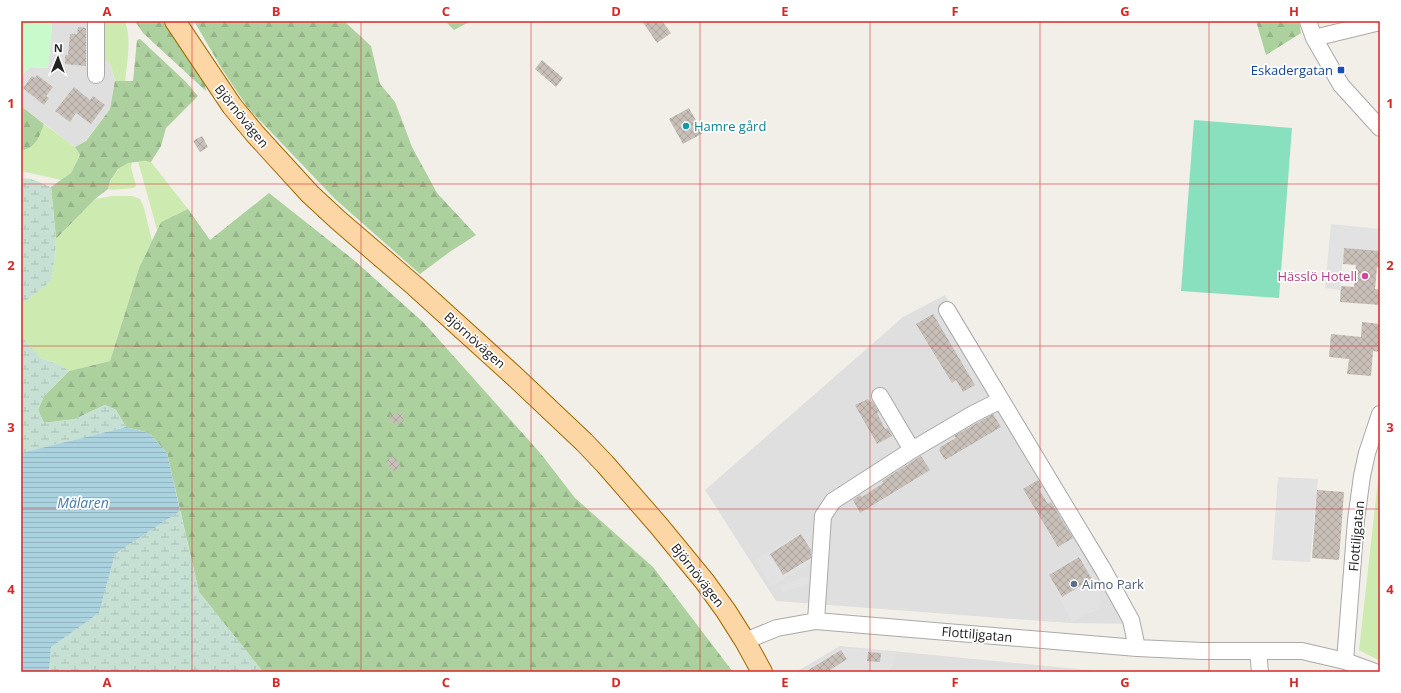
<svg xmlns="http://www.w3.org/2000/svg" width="1401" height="693" viewBox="0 0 1401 693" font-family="'Open Sans',sans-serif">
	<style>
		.residential { fill: #e0dfdf }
		.grass { fill: #cdebb0 }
		.forest { fill: url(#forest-firs) }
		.wetland { fill: url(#wetland-marsh) }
		.park { fill: #c8facc }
		.pitch { fill: #88e0be }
		.parking { fill: #e2e2e2 }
		.water { fill: url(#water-rules) }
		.building { fill: url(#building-cross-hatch) }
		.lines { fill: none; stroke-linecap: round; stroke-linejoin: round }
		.minor-casing { stroke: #a9a9a9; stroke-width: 18 }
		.major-casing { stroke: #a06b00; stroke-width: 22 }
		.minor { stroke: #fff; stroke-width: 16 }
		.major { stroke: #fcd6a4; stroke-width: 20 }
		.grid { fill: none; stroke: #d62828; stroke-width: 1; stroke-opacity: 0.55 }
		.transit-dot { fill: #1a4fb4; stroke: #fff; stroke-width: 1.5 }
		.culture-dot { fill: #0f9aa8; stroke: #fff; stroke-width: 1.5 }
		.hotel-dot { fill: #d1479c; stroke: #fff; stroke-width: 1.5 }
		.service-dot { fill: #5c6f8a; stroke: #fff; stroke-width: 1.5 }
		.labels { text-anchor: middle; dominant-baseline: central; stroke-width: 3.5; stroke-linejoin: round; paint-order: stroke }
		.transit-label { font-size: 13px; fill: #164399; stroke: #fff; text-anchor: end }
		.street-label { font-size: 13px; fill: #222; stroke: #fff }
		.culture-label { font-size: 13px; fill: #0d838f; stroke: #fff; text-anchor: start }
		.hotel-label { font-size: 13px; fill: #b23c85; stroke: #fff; text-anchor: end }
		.service-label { font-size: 13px; fill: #4e5e75; stroke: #fff; text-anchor: start }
		.water-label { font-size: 14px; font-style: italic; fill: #4a7aab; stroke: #fff }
		.neatline { fill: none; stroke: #d62828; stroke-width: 1.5 }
		.grid-label { font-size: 13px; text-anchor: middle; font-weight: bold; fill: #d62828 }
	</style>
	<defs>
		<pattern id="forest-firs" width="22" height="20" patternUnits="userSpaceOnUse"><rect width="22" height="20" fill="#add19e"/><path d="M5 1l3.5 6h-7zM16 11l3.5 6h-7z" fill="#95b388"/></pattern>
		<pattern id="wetland-marsh" width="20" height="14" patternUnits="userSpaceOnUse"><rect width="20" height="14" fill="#c6e0d4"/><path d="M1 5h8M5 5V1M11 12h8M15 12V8" fill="none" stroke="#aac0b6"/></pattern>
		<pattern id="water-rules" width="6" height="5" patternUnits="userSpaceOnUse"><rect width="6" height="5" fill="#aad3df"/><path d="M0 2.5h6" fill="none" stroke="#92b5bf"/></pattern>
		<pattern id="building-cross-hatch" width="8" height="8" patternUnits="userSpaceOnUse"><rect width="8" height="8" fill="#c7bfb8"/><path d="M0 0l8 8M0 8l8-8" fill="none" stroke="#aba49e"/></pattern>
	</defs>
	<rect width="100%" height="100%" fill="#f2efe9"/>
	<path class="residential" d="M 50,21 L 103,21 L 110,63 L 115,82 L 110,109 L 85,141 L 75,147 L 21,106 L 21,76 L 30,67 L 48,68 L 52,26 Z
		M 945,295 L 1139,624 L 1069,623 L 776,601 L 705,490 L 903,317 Z
		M 840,646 L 1108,672 L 796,672 Z"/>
	<path class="grass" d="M 103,21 L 125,21 C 132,41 127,61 125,82 L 115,81 L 110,63 L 103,59 Z
		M 44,124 L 75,147 L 80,155 L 71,173 L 61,180 L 21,171 L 21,151 C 37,147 39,137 44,124 Z
		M 138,161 L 151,162 L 188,209 L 161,222 L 157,230 Z
		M 132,162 L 131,167 L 136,186 L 134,188 L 112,190 L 108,189 C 111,178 119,164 132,162 Z
		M 112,196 L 132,196 L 140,199 L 144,208 L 152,241 L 139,268 L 110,361 L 69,371 L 60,365 L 41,358 L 21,336 L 21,305 L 51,281 L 55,256 L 56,239 L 95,199 Z
		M 1380,462 L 1380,661 L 1359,650 Z"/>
	<path class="forest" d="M 135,21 L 166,21 L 205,85 L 206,91 L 143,33 Z
		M 194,21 L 344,21 L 371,46 L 380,84 L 395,102 L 412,147 L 437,193 L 476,235 L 451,251 L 420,274 L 335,199 L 248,108 L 222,69 Z
		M 445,21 L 471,21 L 454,30 Z
		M 1256,21 L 1299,21 L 1301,33 L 1266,55 Z
		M 140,39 L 186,82 L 198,96 L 166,128 L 161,146 L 151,162 L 144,161 L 128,163 L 118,169 L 110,181 L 108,189 L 95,199 L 56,239 L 51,187 L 71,173 L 80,155 L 75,147 L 86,141 L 110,109 L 115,81 L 133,81 L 137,40 Z
		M 21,106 L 44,124 C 39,137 37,147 21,151 Z
		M 269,193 L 355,261 L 424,323 L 541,454 L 575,498 L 653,567 L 733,672 L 263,672 L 199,592 L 167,453 L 149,433 L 126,427 L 116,410 L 105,405 L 75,419 L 44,423 L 38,410 L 44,396 L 69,371 L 110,361 L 139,268 L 161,222 L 188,209 L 210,240 Z"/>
	<path class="wetland" d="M 21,178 L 31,179 L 51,187 L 56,239 L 55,256 L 51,281 L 21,305 Z
		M 21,336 L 41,358 L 60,365 L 69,371 L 44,396 L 38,410 L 44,423 L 75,419 L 105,405 L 116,410 L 126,427 L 21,453 Z
		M 180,511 L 199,592 L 263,672 L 49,672 L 51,647 L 99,613 L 115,554 Z"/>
	<path class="park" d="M 21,21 L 50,21 L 52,26 L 48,68 L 30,67 L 21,76 Z"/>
	<path class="pitch" d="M 1194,120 L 1292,128 L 1279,298 L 1181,291 Z"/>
	<path class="parking" d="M 1331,224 L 1380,229 L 1380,252 L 1344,248 L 1340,290 L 1325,288 Z
		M 1278,477 L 1318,479 L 1310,562 L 1272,560 Z
		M 802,532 L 818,558 L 771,586 L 755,560 Z
		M 1080,555 L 1101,594 L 1099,609 L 1072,622 L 1047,574 Z
		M 808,575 L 811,582 L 783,593 L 780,586 Z
		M 841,648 L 896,652 L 894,663 L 888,672 L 803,672 Z"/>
	<path class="water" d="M 126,427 L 149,433 L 167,453 L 180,511 L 115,554 L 99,613 L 51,647 L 49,672 L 21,672 L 21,453 Z"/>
	<path class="building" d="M 642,21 L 662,21 L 671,33 L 657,43 Z
		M 78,27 L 86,28 L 86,66 L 65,64 L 65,55 L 68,55 L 70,34 L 77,34 Z
		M 542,60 L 563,78 L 556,87 L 535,69 Z
		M 37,75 L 53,87 L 46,96 L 49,98 L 44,105 L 23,88 L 32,76 L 35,78 Z
		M 74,87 L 90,100 L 93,96 L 105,105 L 91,124 L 76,113 L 70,122 L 55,111 Z
		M 689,108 L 703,133 L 683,144 L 669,119 Z
		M 202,136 L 208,147 L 200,152 L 193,141 Z
		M 1344,248 L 1380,251 L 1380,267 L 1377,267 L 1375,289 L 1380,290 L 1380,305 L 1340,302 L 1341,286 L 1354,287 L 1356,265 L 1343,264 Z
		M 933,314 L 975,385 L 963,392 L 956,380 L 952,383 L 916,324 Z
		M 1362,322 L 1380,324 L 1380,352 L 1373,351 L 1371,376 L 1347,374 L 1349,359 L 1329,357 L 1331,334 L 1361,337 Z
		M 868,399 L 870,402 L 872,401 L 879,412 L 877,413 L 885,429 L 888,428 L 892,436 L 877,444 L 855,405 Z
		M 402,413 L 404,422 L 391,423 L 390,415 Z
		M 993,414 L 1001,427 L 945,460 L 939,450 L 940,449 L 940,447 L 956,438 L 954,436 Z
		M 394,456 L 401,467 L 393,471 L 386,461 Z
		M 921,456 L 930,470 L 860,513 L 853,500 L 860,495 L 862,497 L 883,483 L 882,481 Z
		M 1038,480 L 1042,487 L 1039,489 L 1048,504 L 1051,502 L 1073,538 L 1058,547 L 1023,489 Z
		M 1317,490 L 1344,492 L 1339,560 L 1312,558 Z
		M 801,534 L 811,550 L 811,558 L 783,575 L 770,554 Z
		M 1079,557 L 1092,579 L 1062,597 L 1049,575 Z
		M 841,650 L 847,659 L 827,672 L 805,672 Z
		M 868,652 L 881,653 L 880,662 L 867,661 Z"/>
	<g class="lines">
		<g class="minor-casing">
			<path id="minor" d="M 96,21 L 96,75
				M 1308,21 L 1314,38 L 1341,85 L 1380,128
				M 1314,38 L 1380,22
				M 947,310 L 1104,571 L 1131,620 L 1137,648
				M 880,396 L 912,450
				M 816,621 L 823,516 L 833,501 L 912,450 L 973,414 L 1001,400
				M 745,641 L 777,628 L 816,621 L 1137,648 L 1202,651 L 1302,651 L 1345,661 L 1375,672
				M 1258,651 L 1260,672
				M 1345,661 L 1356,520 L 1362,476 L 1367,453 L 1380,414"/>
		</g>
		<g class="major-casing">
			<path id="major" d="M 175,21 L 232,106 L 256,135 L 310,194 L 338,220 L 416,287 L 512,374 L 584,442 L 605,464 L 659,526 L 705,582 L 726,611 L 745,641 L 762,672"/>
		</g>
		<use href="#minor" class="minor"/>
		<use href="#major" class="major"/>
	</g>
	<path class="grid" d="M 192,21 L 192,672M 361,21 L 361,672M 531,21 L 531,672M 700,21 L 700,672M 870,21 L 870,672M 1040,21 L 1040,672M 1209,21 L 1209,672M 21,184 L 1380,184M 21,346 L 1380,346M 21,509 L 1380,509"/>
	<rect class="transit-dot" x="1337" y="66" width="8" height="8" rx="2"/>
	<circle class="culture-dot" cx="686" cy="126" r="4"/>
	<circle class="hotel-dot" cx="1365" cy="276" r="4"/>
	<circle class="service-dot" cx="1074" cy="584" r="4"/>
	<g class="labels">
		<g class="transit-label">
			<text x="1333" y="70">Eskadergatan</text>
		</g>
		<g class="street-label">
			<text transform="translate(242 116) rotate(51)">Björnövägen</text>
			<text transform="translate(475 340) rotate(42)">Björnövägen</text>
			<text transform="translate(1356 536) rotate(-85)">Flottiljgatan</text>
			<text transform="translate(698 575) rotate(52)">Björnövägen</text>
			<text transform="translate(977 634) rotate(5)">Flottiljgatan</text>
		</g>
		<g class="culture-label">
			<text x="694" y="126">Hamre gård</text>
		</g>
		<g class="hotel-label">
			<text x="1357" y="276">Hässlö Hotell</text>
		</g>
		<g class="service-label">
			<text x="1082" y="584">Aimo Park</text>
		</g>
		<g class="water-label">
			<text x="83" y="502">Mälaren</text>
		</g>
	</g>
	<rect width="1401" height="693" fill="none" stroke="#ffffff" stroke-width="44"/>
	<g transform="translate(58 58) rotate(1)" stroke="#ffffff" stroke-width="3" paint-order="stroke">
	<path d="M0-3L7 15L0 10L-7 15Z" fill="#222222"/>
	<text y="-6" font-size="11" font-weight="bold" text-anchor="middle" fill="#222222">N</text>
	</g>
	<rect x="22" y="22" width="1357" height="649" class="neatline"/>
	<g class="grid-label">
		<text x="107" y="16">A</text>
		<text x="276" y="16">B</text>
		<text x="446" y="16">C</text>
		<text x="616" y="16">D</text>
		<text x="785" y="16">E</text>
		<text x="955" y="16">F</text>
		<text x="1125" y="16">G</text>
		<text x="1294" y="16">H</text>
		<text x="11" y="108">1</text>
		<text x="1390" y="108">1</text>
		<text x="11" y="270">2</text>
		<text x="1390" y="270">2</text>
		<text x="11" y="432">3</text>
		<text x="1390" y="432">3</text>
		<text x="11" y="594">4</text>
		<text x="1390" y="594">4</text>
		<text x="107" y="687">A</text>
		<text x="276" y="687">B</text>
		<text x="446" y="687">C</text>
		<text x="616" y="687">D</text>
		<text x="785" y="687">E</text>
		<text x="955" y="687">F</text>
		<text x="1125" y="687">G</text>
		<text x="1294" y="687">H</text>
	</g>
</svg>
